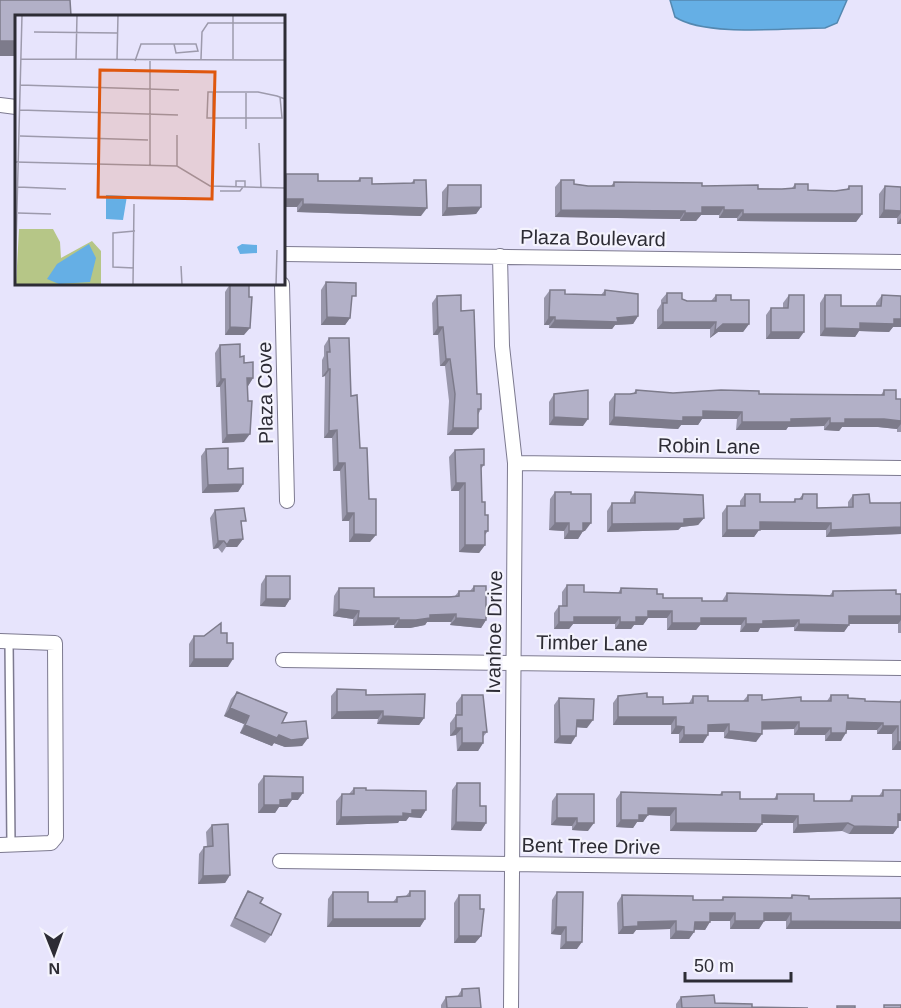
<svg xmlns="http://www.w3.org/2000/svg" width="901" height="1008" viewBox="0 0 901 1008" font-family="Helvetica,sans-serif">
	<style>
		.water { fill: #65afe5; stroke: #5488b0; stroke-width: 1.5 }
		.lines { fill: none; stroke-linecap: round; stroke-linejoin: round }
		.lane-casing { stroke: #7d7a90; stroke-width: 10 }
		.street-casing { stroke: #7d7a90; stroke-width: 16 }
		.lane { stroke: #fff; stroke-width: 7 }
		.street { stroke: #fff; stroke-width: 14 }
		.wall { fill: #9997ab }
		.shaded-wall { fill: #7d7b8b }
		.building { fill: #b2b0c7; stroke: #7d7b8b; stroke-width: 1.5 }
		.labels { text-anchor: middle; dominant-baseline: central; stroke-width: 4.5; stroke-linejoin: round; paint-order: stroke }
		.street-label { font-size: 20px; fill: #2d2c35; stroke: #f4f3fd }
		.inset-road { fill: none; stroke: #9d9aac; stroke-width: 1.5 }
		.view { fill: #df570e; fill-opacity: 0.15; stroke: #df570e; stroke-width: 3 }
		.inset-edge { fill: none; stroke: #2d2c35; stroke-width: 3 }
	</style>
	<rect width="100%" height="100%" fill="#e7e4fc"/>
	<path class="water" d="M 670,0 L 847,0 L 837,23 L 825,28 C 787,28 706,37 675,17 Z"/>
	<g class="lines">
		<g class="lane-casing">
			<path id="lane" d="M 9,642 L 11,844"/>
		</g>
		<g class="street-casing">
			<path id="street" d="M 0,105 L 16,107
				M 284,254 L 901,262
				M 500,256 L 502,346 L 515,463 L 511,1008
				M 282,284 L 287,501
				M 515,463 L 901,468
				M 0,641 L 55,643 L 56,837 L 51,843 L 0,845
				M 283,660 L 901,668
				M 280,861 L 901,869"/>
		</g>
		<use href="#lane" class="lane"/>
		<use href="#street" class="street"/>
	</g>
	<path class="wall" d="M 286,174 L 318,181 L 357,181 L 360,178 L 372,184 L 411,183 L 414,180 L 421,216 L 297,212 L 297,207 L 284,207 L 284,177 Z
		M 561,180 L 574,184 L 588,186 L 611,186 L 614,182 L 782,189 L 792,188 L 795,184 L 808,190 L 835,191 L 847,189 L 849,186 L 862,214 L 856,222 L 737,221 L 737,218 L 719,218 L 719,215 L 701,215 L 696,221 L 680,221 L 680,219 L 555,217 L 555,187 Z
		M 448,185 L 481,207 L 476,214 L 442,216 L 442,192 Z
		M 885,186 L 901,187 L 901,224 L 897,224 L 897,218 L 879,218 L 879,194 Z
		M 326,282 L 351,303 L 350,318 L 345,325 L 321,325 L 321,290 Z
		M 230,284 L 244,335 L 225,335 L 225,292 Z
		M 550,290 L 565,294 L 601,295 L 605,290 L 638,316 L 633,324 L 615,325 L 612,329 L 549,328 L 549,325 L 544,325 L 544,298 Z
		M 667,293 L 687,301 L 711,301 L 716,295 L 731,300 L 749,324 L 743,332 L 718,332 L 710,338 L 710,329 L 657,329 L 657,310 L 661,304 L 661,300 Z
		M 789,295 L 799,339 L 766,339 L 766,315 L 771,308 L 783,308 L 783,303 Z
		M 825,295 L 841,306 L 876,306 L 876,303 L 882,295 L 901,296 L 901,327 L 893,327 L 889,332 L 859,331 L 855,337 L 820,336 L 820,303 Z
		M 437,296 L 461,311 L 477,394 L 481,409 L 478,415 L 472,435 L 447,435 L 449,401 L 445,366 L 440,366 L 438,335 L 433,335 L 432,303 Z
		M 329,338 L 351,396 L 360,448 L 370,542 L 349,542 L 349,521 L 342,521 L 340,471 L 333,471 L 332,438 L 324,438 L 325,376 L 322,377 L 322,360 L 324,356 L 324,346 Z
		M 220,345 L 240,357 L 253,378 L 248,386 L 244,442 L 222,443 L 220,387 L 216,387 L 215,353 Z
		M 636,390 L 673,393 L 881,395 L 884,390 L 896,399 L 901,399 L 901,432 L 897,432 L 897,429 L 878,427 L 842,427 L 839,431 L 824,430 L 824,426 L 788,427 L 786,430 L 736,430 L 737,419 L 702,419 L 698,425 L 681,425 L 678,429 L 609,425 L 609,402 L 615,394 L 633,394 Z
		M 554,394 L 583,426 L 549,425 L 549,402 Z
		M 206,449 L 228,469 L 243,484 L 238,492 L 202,493 L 201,456 Z
		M 455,450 L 484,465 L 481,469 L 482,502 L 488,531 L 485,535 L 485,545 L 479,553 L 459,552 L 459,491 L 451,491 L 449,457 Z
		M 555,492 L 571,494 L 585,531 L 583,531 L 578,539 L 564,539 L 564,531 L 549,530 L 550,499 Z
		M 635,492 L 704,518 L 698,525 L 681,527 L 678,530 L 607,532 L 607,511 L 612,503 L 630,503 L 630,500 Z
		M 745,494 L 760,502 L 793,502 L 795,499 L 799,499 L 803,494 L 817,508 L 848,507 L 848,502 L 853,495 L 870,503 L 899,503 L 901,501 L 901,534 L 826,537 L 826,530 L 759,530 L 754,537 L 722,537 L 722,513 L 727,506 L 740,506 L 740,501 Z
		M 215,510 L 242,527 L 243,539 L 237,547 L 226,547 L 222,553 L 218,548 L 213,549 L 210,518 Z
		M 266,576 L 290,599 L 285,607 L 260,606 L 261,584 Z
		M 567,585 L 584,592 L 618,593 L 621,588 L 657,594 L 663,598 L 702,601 L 722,601 L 727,593 L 830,595 L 833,591 L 901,594 L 901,633 L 898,633 L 898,624 L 849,624 L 844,632 L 794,631 L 794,627 L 760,628 L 758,632 L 740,632 L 741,625 L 700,625 L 696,630 L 667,630 L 667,618 L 648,618 L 643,625 L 634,625 L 631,629 L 615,629 L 615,624 L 573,624 L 569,629 L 554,629 L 554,613 L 559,606 L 562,606 L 562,592 Z
		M 474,586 L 486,620 L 481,628 L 450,625 L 451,622 L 427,622 L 425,625 L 410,628 L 394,628 L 394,625 L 353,626 L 353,619 L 333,616 L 334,596 L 339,588 L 374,597 L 455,596 L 459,591 L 470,591 Z
		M 221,633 L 228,667 L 189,667 L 189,644 L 194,636 L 204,636 Z
		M 337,689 L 366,695 L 424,718 L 419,725 L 377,724 L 378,719 L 331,719 L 331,696 Z
		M 237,692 L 282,723 L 308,738 L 302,746 L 285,747 L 274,743 L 272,746 L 240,733 L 244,724 L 224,716 L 231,699 Z
		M 462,695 L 487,732 L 483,737 L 483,743 L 478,751 L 457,751 L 456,735 L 450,736 L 450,723 L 456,715 L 456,703 Z
		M 748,695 L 762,700 L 801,701 L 827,701 L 831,695 L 865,701 L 899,702 L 901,699 L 901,750 L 892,750 L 892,734 L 877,734 L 877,730 L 846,730 L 841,741 L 825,741 L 825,735 L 794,735 L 794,729 L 762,729 L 756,742 L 724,738 L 724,732 L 708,732 L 703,743 L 679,743 L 679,734 L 671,734 L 671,725 L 613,725 L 613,703 L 618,696 L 647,697 L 663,704 L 689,703 L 693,696 L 708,701 L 743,701 Z
		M 559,698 L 587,728 L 577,727 L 571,744 L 554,743 L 554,705 Z
		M 264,776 L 298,800 L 292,800 L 287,807 L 279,807 L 275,813 L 258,813 L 258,784 Z
		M 457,783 L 486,823 L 481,831 L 451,830 L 452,790 Z
		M 354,788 L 366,790 L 426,810 L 421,818 L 409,817 L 406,821 L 399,821 L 398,823 L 336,825 L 336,801 L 342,794 L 349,794 Z
		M 883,790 L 898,821 L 898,827 L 893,834 L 849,834 L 842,831 L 793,833 L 793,823 L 762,823 L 756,832 L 670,831 L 670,816 L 648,815 L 643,822 L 637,822 L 633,828 L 616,827 L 616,799 L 621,792 L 719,795 L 722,792 L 740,799 L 774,799 L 777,794 L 814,801 L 849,801 L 852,796 L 879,796 Z
		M 557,794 L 588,831 L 572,830 L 572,826 L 551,825 L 552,801 Z
		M 212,825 L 230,875 L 225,883 L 198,884 L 199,854 L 204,847 L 207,847 L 206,832 Z
		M 248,891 L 260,903 L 271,935 L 265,943 L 230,926 L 243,899 Z
		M 410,891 L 425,919 L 420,927 L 327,927 L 328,899 L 333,892 L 368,902 L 393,902 L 397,897 L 406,896 Z
		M 557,892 L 577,949 L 560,949 L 561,935 L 551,934 L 552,900 Z
		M 459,895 L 481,936 L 475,943 L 454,943 L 454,903 Z
		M 622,895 L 693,900 L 721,900 L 723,897 L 790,898 L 792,895 L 809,899 L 901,898 L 901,929 L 786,929 L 786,921 L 764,921 L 759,929 L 730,929 L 730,921 L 710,921 L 705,930 L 694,930 L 694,932 L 689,939 L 670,939 L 670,929 L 636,930 L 633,934 L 618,934 L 617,903 Z
		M 462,989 L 481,1008 L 441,1008 L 441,1005 L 446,997 L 457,997 Z
		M 681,997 L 715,1003 L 752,1007 L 807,1008 L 676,1008 L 676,1004 Z"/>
	<path class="shaded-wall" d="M 0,41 L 16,41 L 16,56 L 0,56 Z
		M 286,199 L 303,199 L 297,207 L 284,207 L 284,202 Z
		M 303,204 L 427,208 L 421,216 L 297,212 Z
		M 481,207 L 476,214 L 442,216 L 447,208 Z
		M 702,207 L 724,207 L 719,215 L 701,215 L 696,221 L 680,221 L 685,213 Z
		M 561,210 L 685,211 L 680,219 L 555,217 Z
		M 724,210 L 743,210 L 737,218 L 719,218 Z
		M 884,210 L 901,211 L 901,213 L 897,218 L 879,218 Z
		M 743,214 L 862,214 L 856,222 L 737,221 Z
		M 901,218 L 901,224 L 897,224 Z
		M 638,316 L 633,324 L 615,325 L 612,329 L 549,328 L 555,320 Z
		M 327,317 L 350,318 L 345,325 L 321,325 Z
		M 549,317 L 555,317 L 549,325 L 544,325 Z
		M 894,319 L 901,319 L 901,327 L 893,327 L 889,332 L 859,331 L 855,337 L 820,336 L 825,328 Z
		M 663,322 L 716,322 L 710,329 L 657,329 Z
		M 723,324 L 749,324 L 743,332 L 718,332 L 710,338 L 715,331 Z
		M 230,327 L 250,328 L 244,335 L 225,335 Z
		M 438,327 L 443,327 L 438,335 L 433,335 Z
		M 771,332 L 804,332 L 799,339 L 766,339 Z
		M 446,359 L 450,359 L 445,366 L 440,366 Z
		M 328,369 L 330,369 L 325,376 L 322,377 Z
		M 247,378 L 253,378 L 248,386 L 242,386 Z
		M 221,379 L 225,379 L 220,387 L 216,387 Z
		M 703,411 L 742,412 L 737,419 L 702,419 L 698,425 L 681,425 L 678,429 L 609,425 L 614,417 L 683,417 Z
		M 554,417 L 588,419 L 583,426 L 549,425 Z
		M 830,418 L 824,426 L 788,427 L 786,430 L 736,430 L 742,422 L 791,419 Z
		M 845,419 L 884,419 L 901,421 L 901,424 L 897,429 L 878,427 L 842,427 L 839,431 L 824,430 L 830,423 Z
		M 453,428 L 478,428 L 472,435 L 447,435 Z
		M 337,430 L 332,438 L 324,438 L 329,431 Z
		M 250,434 L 244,442 L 222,443 L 227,435 Z
		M 338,463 L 345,463 L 340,471 L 333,471 Z
		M 456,483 L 465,483 L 459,491 L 451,491 Z
		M 243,484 L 238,492 L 202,493 L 208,485 Z
		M 347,513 L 354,513 L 349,521 L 342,521 Z
		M 704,518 L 698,525 L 681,527 L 678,530 L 607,532 L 612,524 Z
		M 760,522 L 831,523 L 826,530 L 759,530 L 754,537 L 722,537 L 727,530 Z
		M 555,523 L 569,523 L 564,531 L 549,530 Z
		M 583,523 L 591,523 L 585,531 L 578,531 Z
		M 901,527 L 901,534 L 826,537 L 831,530 Z
		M 569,531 L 583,531 L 578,539 L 564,539 Z
		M 354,534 L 376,535 L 370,542 L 349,542 Z
		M 243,539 L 237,547 L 226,547 L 230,540 Z
		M 218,541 L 224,541 L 218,548 L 213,549 Z
		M 465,545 L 485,545 L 479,553 L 459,552 Z
		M 266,599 L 290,599 L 285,607 L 260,606 Z
		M 339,609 L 359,611 L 353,619 L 333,616 Z
		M 648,611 L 672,611 L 667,618 L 648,618 L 643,625 L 634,625 L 631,629 L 615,629 L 620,622 L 636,617 Z
		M 456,614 L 451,622 L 427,622 L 425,625 L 410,628 L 394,628 L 399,620 L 430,615 Z
		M 849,616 L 901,616 L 901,620 L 898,624 L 844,624 Z
		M 574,617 L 620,617 L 615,624 L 573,624 L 569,629 L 554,629 L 559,622 Z
		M 358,618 L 399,618 L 394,625 L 353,626 Z
		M 456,618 L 486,620 L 481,628 L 450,625 Z
		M 701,618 L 746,618 L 741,625 L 700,625 L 696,630 L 667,630 L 672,623 Z
		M 799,620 L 794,627 L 760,628 L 758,632 L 740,632 L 746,624 L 763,621 Z
		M 799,624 L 849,625 L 844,632 L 794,631 Z
		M 194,659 L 233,659 L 228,667 L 189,667 Z
		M 230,708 L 249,716 L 244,724 L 224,716 Z
		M 383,711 L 378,719 L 331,719 L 337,712 Z
		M 383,716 L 424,718 L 419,725 L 377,724 Z
		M 618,717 L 676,717 L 671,725 L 613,725 Z
		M 577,720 L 593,720 L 587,728 L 572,727 Z
		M 762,722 L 799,722 L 794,729 L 756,730 Z
		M 847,722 L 883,723 L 877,730 L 841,730 Z
		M 729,724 L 724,732 L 703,732 L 708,725 Z
		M 245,725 L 279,735 L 308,738 L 302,746 L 285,747 L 274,743 L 272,746 L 240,733 Z
		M 676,726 L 684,727 L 679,734 L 671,734 Z
		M 883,726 L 898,726 L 892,734 L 877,734 Z
		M 456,728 L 462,728 L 456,735 L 450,736 Z
		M 799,728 L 831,728 L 825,735 L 794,735 Z
		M 729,731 L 762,734 L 756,742 L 724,738 Z
		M 831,733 L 846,733 L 841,741 L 825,741 Z
		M 684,735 L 708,735 L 703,743 L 679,743 Z
		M 560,736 L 576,736 L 571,744 L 554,743 Z
		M 898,742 L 901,742 L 901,750 L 892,750 Z
		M 462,743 L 483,743 L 478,751 L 457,751 Z
		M 292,793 L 303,793 L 298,800 L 292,800 L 287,807 L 279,807 L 275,813 L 258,813 L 264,805 L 280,800 Z
		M 648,808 L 676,808 L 670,816 L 648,815 L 643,822 L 637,822 L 633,828 L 616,827 L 621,820 L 639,815 Z
		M 412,810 L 426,810 L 421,818 L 409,817 L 406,821 L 399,821 L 398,823 L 336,825 L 341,817 L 403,813 Z
		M 898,814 L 901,814 L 901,821 L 893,821 Z
		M 762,815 L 798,816 L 793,823 L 756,823 Z
		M 557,818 L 577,818 L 572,826 L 551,825 Z
		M 456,822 L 486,823 L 481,831 L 451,830 Z
		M 577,823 L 594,823 L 588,831 L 572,830 Z
		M 676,823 L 762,824 L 756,832 L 670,831 Z
		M 848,823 L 842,831 L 793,833 L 798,825 Z
		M 854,826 L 898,827 L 893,834 L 849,834 Z
		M 230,875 L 225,883 L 198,884 L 203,876 Z
		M 710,913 L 735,913 L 730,921 L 705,921 Z
		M 764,913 L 791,913 L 786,921 L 759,921 Z
		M 333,919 L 425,919 L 420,927 L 327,927 Z
		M 676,921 L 670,929 L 636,930 L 633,934 L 618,934 L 623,927 L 638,922 Z
		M 735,921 L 764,921 L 759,929 L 730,929 Z
		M 791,921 L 901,922 L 901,929 L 786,929 Z
		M 695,922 L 710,922 L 705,930 L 689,929 Z
		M 556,927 L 566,927 L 561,935 L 551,934 Z
		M 676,931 L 694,932 L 689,939 L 670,939 Z
		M 459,936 L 481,936 L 475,943 L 454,943 Z
		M 566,942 L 582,942 L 577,949 L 560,949 Z"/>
	<path class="building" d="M 0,0 L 70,0 L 71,16 L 16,16 L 16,41 L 0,41 Z
		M 286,174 L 318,174 L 318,181 L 360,181 L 360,178 L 372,178 L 372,184 L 414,183 L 414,180 L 426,180 L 427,208 L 303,204 L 303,199 L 286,199 Z
		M 561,180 L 574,180 L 574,184 L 588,186 L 614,186 L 614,182 L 702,183 L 702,186 L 758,185 L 758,189 L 782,189 L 795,188 L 795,184 L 808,184 L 808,190 L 835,191 L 849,189 L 849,186 L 862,186 L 862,214 L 743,214 L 743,210 L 724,210 L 724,207 L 702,207 L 702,213 L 685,213 L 685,211 L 561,210 Z
		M 448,185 L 481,185 L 481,207 L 447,208 Z
		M 885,186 L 901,187 L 901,211 L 884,210 Z
		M 326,282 L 356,283 L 356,296 L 352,296 L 350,318 L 327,317 Z
		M 230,284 L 249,285 L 249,297 L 252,297 L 250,328 L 230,327 Z
		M 550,290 L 565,290 L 565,294 L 605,295 L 605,290 L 638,294 L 638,316 L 617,318 L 618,322 L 555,320 L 555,317 L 549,317 Z
		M 667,293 L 682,293 L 682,299 L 687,301 L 716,301 L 716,295 L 731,295 L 731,300 L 749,300 L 749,324 L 723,324 L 715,331 L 716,322 L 663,322 L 663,303 L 667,303 Z
		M 461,295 L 461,311 L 474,310 L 477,394 L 481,394 L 481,409 L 478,409 L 478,428 L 453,428 L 455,394 L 450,359 L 446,359 L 443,327 L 438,327 L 437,296 Z
		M 789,295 L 804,295 L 804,332 L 771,332 L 771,308 L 788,308 Z
		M 825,295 L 841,295 L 841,306 L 881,306 L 882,295 L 901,296 L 901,319 L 894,319 L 894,324 L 860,323 L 860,329 L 825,328 Z
		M 329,338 L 349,338 L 351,396 L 357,395 L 360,448 L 367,448 L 369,499 L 376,499 L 376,535 L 354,534 L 354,513 L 347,513 L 345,463 L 338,463 L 337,430 L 329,431 L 330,369 L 328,369 L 327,352 L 330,352 Z
		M 240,344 L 240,357 L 244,356 L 244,363 L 253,362 L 253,378 L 247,378 L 248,401 L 252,401 L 250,434 L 227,435 L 225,379 L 221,379 L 220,345 Z
		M 588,390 L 588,419 L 554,417 L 554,394 Z
		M 636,390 L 673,393 L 721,390 L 759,391 L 759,394 L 884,395 L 884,390 L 896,390 L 896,399 L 901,399 L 901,421 L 884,419 L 845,419 L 845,423 L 830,423 L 830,418 L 791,419 L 791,422 L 742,422 L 742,412 L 703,411 L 703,417 L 683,417 L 683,421 L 614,417 L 615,394 L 630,394 L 636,393 Z
		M 228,448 L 228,469 L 243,468 L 243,484 L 208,485 L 206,449 Z
		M 484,449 L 484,465 L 481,465 L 482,502 L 485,502 L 485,515 L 488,515 L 488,531 L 485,531 L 485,545 L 465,545 L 465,483 L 456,483 L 455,450 Z
		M 555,492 L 571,492 L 571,494 L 591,494 L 591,523 L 583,523 L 583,531 L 569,531 L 569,523 L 555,523 Z
		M 635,492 L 703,495 L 704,518 L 684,519 L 684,523 L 612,524 L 612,503 L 635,503 Z
		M 745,494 L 760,494 L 760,502 L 795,502 L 795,499 L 802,499 L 803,494 L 817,494 L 817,508 L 853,507 L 853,495 L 869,494 L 870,503 L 901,503 L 901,527 L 831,530 L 831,523 L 760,522 L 760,530 L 727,530 L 727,506 L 745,506 Z
		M 244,508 L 246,521 L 241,521 L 243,539 L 230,540 L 227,545 L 224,541 L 218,541 L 215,510 Z
		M 266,576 L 290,576 L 290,599 L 266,599 Z
		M 567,585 L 584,585 L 584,592 L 621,593 L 621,588 L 657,589 L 657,594 L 663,594 L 663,598 L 702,598 L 702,601 L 727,601 L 727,593 L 833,596 L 833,591 L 896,590 L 896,594 L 901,594 L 901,616 L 849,616 L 849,625 L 799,624 L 799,620 L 763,621 L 763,624 L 746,624 L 746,618 L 701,618 L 701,623 L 672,623 L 672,611 L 648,611 L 648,617 L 636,617 L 636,622 L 620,622 L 620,617 L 574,617 L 574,622 L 559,622 L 559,606 L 567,606 Z
		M 474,586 L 486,586 L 486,620 L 456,618 L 456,614 L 430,615 L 430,618 L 416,620 L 399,620 L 399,618 L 358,618 L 359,611 L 339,609 L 339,588 L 374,588 L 374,597 L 449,597 L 459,596 L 459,591 L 474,591 Z
		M 221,623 L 221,633 L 227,633 L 227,643 L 233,643 L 233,659 L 194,659 L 194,636 L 204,636 Z
		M 337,689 L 366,690 L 366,695 L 425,694 L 424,718 L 383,716 L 383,711 L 337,712 Z
		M 237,692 L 287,713 L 282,723 L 306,721 L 308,738 L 291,740 L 279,735 L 277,738 L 245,725 L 249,716 L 230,708 Z
		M 647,693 L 647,697 L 663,697 L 663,704 L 693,703 L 693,696 L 708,696 L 708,701 L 748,701 L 748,695 L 762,695 L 762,700 L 801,697 L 801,701 L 831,701 L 831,695 L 848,695 L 848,698 L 865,699 L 865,701 L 901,702 L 901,742 L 898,742 L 898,726 L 883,726 L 883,723 L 847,722 L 846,733 L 831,733 L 831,728 L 799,728 L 799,722 L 762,722 L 762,734 L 729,731 L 729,724 L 708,725 L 708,735 L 684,735 L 684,727 L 676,726 L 676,717 L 618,717 L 618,696 Z
		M 462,695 L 483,695 L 487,732 L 483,732 L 483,743 L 462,743 L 462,728 L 456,728 L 456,715 L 462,715 Z
		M 559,698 L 594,699 L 593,720 L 577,720 L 576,736 L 560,736 Z
		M 264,776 L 303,777 L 303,793 L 292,793 L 292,799 L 280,800 L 280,805 L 264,805 Z
		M 457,783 L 480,783 L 480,806 L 486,806 L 486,823 L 456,822 Z
		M 354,788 L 366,788 L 366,790 L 426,791 L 426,810 L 412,810 L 412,814 L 403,813 L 403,816 L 341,817 L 342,794 L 354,794 Z
		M 883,790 L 901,790 L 901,814 L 898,814 L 898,827 L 854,826 L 848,823 L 798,825 L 798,816 L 762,815 L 762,824 L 676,823 L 676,808 L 648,808 L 648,815 L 639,815 L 639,820 L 621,820 L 621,792 L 722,795 L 722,792 L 740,792 L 740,799 L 777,799 L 777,794 L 814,794 L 814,801 L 852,801 L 852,796 L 883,796 Z
		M 557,794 L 594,794 L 594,823 L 577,823 L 577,818 L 557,818 Z
		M 228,824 L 230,875 L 203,876 L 204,847 L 213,846 L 212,825 Z
		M 248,891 L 263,898 L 260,903 L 281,914 L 271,935 L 235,918 Z
		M 410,891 L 425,891 L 425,919 L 333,919 L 333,892 L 368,892 L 368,902 L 397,902 L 397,897 L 410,896 Z
		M 557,892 L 583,892 L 582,942 L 566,942 L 566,927 L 556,927 Z
		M 459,895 L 480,895 L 480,909 L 484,909 L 481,936 L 459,936 Z
		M 622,895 L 693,896 L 693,900 L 723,900 L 723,897 L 792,898 L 792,895 L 809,896 L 809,899 L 901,898 L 901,922 L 791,921 L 791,913 L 764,913 L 764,921 L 735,921 L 735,913 L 710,913 L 710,922 L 695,922 L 694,932 L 676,931 L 676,921 L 638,922 L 638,926 L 623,927 Z
		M 479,988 L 481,1008 L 447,1008 L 446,997 L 462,996 L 462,989 Z
		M 714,995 L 715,1003 L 752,1004 L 752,1007 L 808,1008 L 682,1008 L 681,997 Z
		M 884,1005 L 901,1005 L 901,1008 L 884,1008 Z
		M 837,1006 L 855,1006 L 855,1008 L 837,1008 Z"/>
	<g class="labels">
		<g class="street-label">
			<text transform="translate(593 238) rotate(1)">Plaza Boulevard</text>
			<text transform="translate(265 393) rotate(-91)">Plaza Cove</text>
			<text transform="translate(709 446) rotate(1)">Robin Lane</text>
			<text transform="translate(494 632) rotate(-89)">Ivanhoe Drive</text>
			<text transform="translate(592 643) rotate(1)">Timber Lane</text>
			<text transform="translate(591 846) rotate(1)">Bent Tree Drive</text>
		</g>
	</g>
	<g transform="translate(15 15)">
		<rect width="270" height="270" fill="#e7e4fc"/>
		<path d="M 4,214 L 38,214 L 45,227 L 46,243 L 77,226 L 86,236 L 86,270 L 1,270 Z" fill="#b6c687"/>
		<path d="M 91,180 L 112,181 L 108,205 L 91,204 ZM 74,229 L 81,243 L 75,267 L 44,269 L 32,264 L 42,249 ZM 227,229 L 242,230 L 242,238 L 225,239 L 222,232 Z" fill="#65afe5"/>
		<path class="inset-road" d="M 19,17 L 102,18M 6,44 L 270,45M 186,44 L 187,17 L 193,8 L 270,8M 218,44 L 218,0M 61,45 L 62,0M 102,45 L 103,0M 120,46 L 126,29 L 181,29 L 183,36 L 161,38 L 159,29M 5,70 L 164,75M 265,82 L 267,103 L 192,103 L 193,77 L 243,77 L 262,81 L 270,84M 5,95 L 163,100M 198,103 L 198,77M 231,114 L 231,78M 162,120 L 162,151M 5,121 L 133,125M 244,128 L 246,172M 0,147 L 162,151 L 195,171 L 270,173M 135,151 L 135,46M 3,172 L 51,174M 221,172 L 221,166 L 230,166 L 230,172M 205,176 L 225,176 L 228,172M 3,198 L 36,199M 166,251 L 167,270M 119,253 L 98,252 L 98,218 L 120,216M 0,270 L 7,0M 118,270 L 119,189M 261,270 L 262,235"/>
		<path class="view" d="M 85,55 L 200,57 L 197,184 L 83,182 Z"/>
		<rect width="270" height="270" class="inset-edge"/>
	</g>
	<g transform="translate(54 954) rotate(179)" stroke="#f4f3fd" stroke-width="4.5" paint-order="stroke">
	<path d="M0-4.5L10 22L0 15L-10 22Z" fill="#2d2c35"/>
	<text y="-9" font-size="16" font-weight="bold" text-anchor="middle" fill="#2d2c35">N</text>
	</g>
	<path d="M685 972v9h106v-9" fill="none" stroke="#2d2c35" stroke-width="3"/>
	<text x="694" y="972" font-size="18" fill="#2d2c35" stroke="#f4f3fd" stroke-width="4.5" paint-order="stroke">50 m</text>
</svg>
